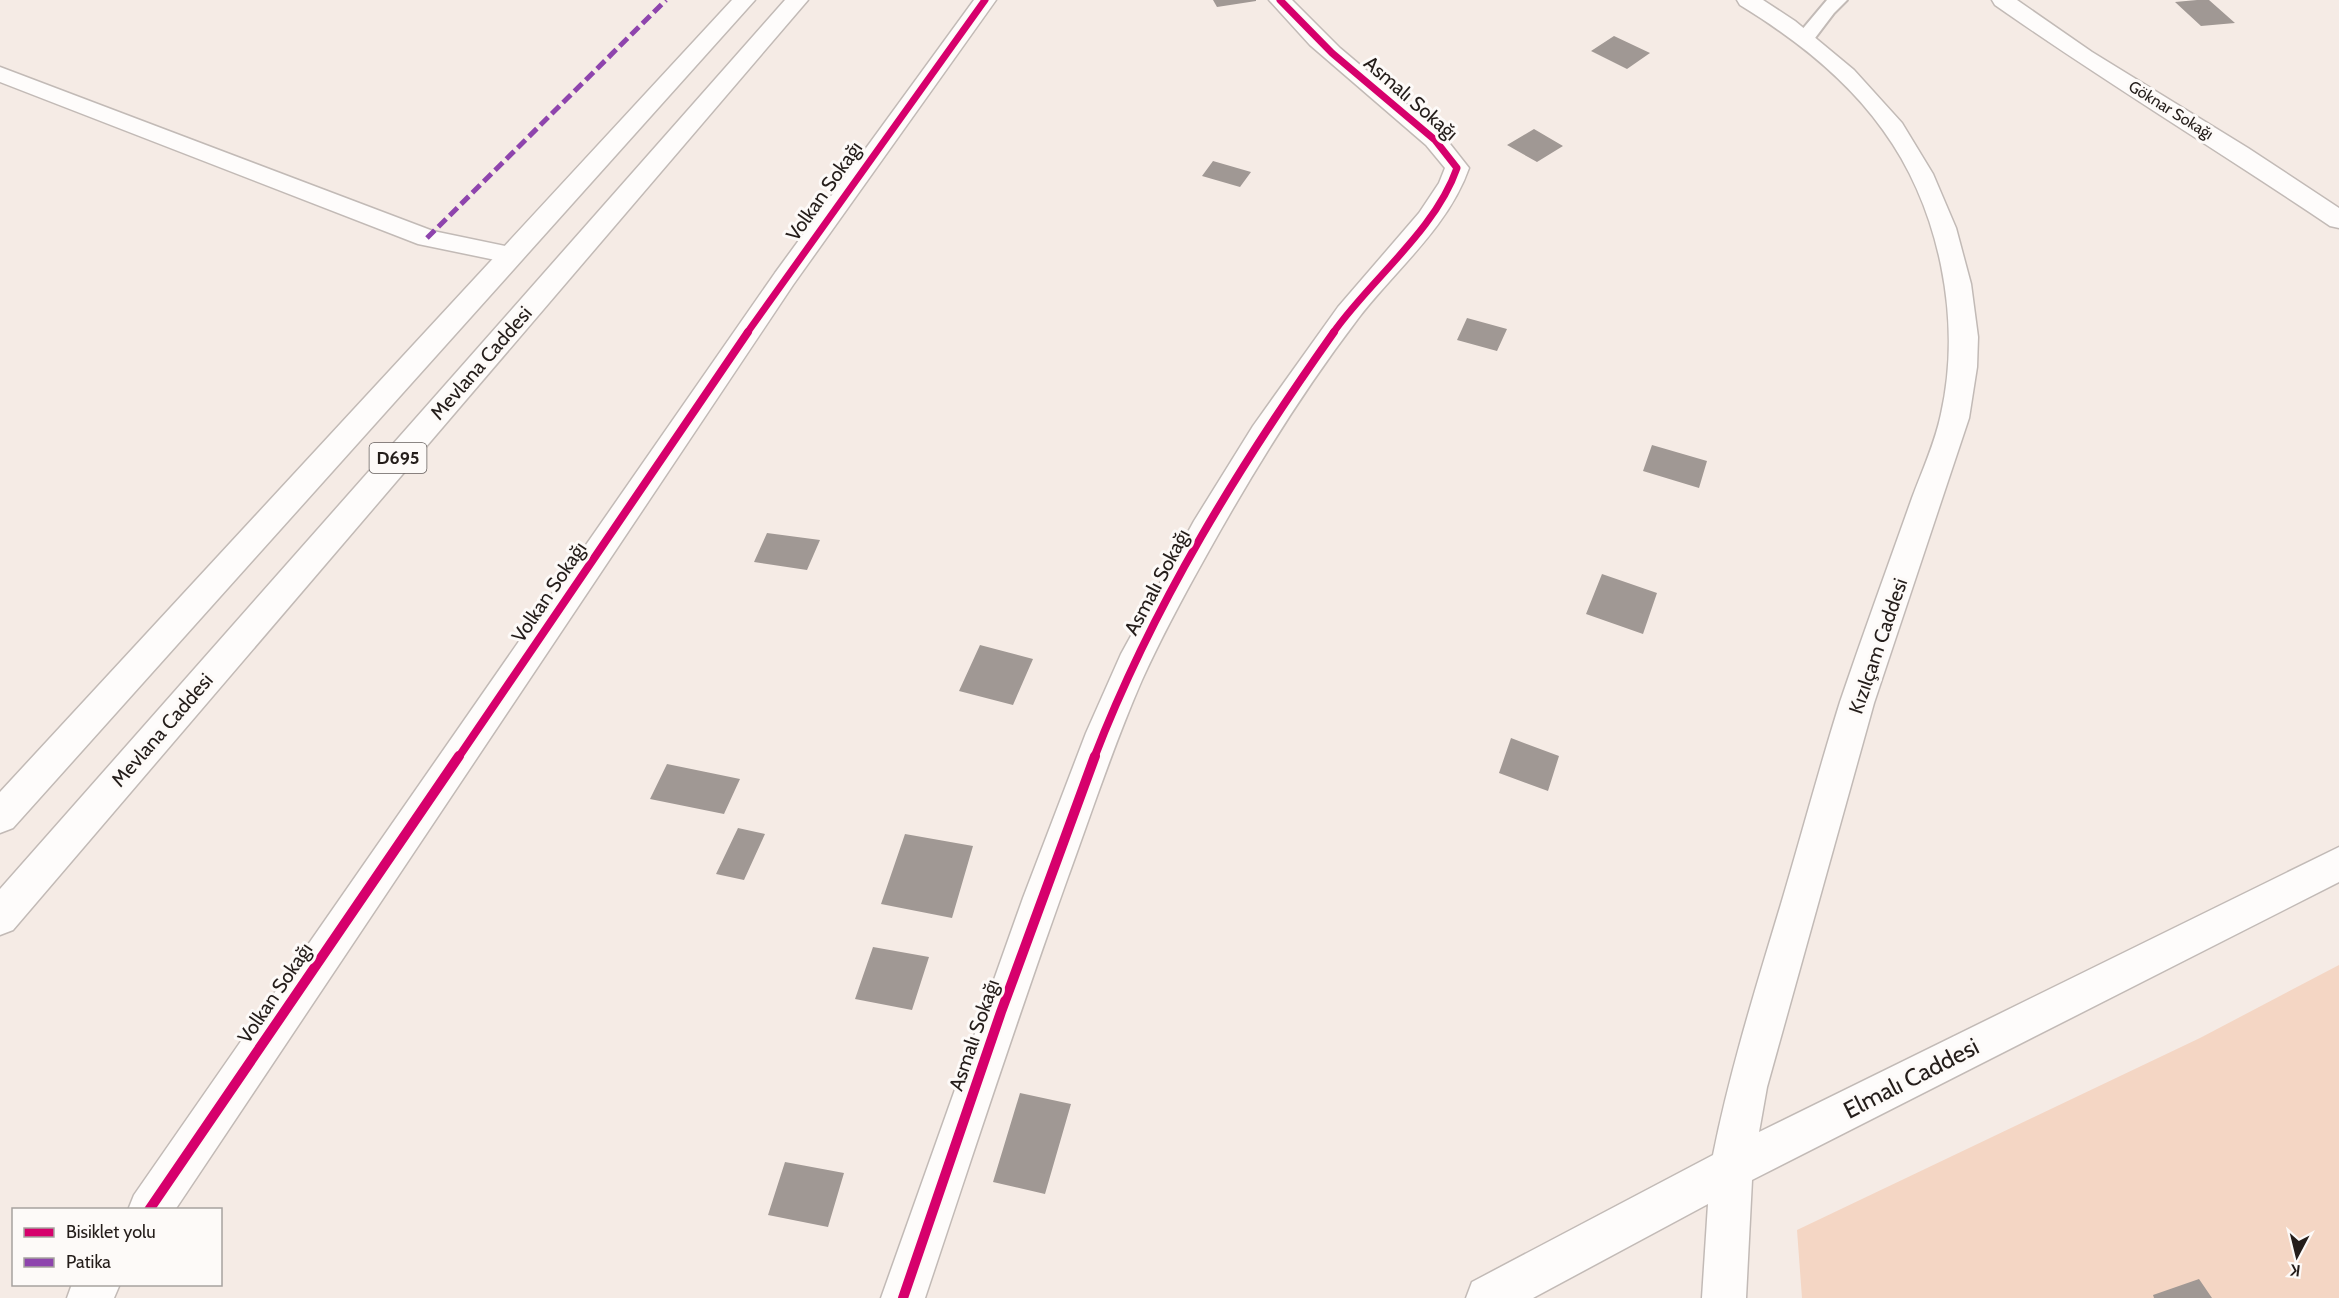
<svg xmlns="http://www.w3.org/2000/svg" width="2339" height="1298" viewBox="0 0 2339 1298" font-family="Cabin,sans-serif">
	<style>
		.green { fill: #f4d6c4 }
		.building { fill: #a09894 }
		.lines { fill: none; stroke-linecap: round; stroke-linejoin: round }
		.service-casing { stroke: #c2bab6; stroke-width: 4 }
		.minor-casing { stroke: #c2bab6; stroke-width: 3 }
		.tertiary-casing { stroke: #c2bab6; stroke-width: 3 }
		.primary-casing { stroke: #c2bab6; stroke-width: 3 }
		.service { fill: #fefcfb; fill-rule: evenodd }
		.minor { fill: #fefcfb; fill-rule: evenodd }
		.tertiary { fill: #fefcfb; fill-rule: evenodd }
		.primary { fill: #fefcfb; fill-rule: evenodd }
		.quiet { stroke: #8e44ad; stroke-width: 5; stroke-dasharray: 11 5; stroke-linecap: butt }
		.cycleway-far2-casing { stroke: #fdfaf8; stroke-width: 10 }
		.cycleway-far1-casing { stroke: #fdfaf8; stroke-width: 12 }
		.cycleway-casing { stroke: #fdfaf8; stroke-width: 14 }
		.cycleway-far2 { stroke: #d6006c; stroke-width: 7 }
		.cycleway-far1 { stroke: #d6006c; stroke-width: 8 }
		.cycleway { stroke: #d6006c; stroke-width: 10 }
		.labels { text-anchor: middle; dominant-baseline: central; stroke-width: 6; stroke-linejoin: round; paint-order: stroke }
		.far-street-label { font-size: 16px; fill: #241d1a; stroke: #fdfaf8 }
		.shield { fill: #fdfaf8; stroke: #655f5d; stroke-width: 1.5 }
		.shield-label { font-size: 18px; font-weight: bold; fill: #241d1a }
		.street-label { font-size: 20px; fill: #241d1a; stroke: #fdfaf8 }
		.near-street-label { font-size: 24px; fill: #241d1a; stroke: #fdfaf8 }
	</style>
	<rect width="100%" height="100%" fill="#f5ebe5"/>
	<path class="green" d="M 2339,965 L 2339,1298 L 1802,1298 L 1797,1230 L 2200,1038 Z"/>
	<path class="building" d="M 1213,0 L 1256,0 L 1256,1 L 1217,7 Z
		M 2197,0 L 2209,0 L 2235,23 L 2201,26 L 2175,2 Z
		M 1614,36 L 1650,53 L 1627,69 L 1591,51 Z
		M 1534,129 L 1563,146 L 1537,162 L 1507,145 Z
		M 1213,161 L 1251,172 L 1240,187 L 1202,176 Z
		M 1467,318 L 1507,329 L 1497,351 L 1457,340 Z
		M 1652,445 L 1707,461 L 1699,488 L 1643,471 Z
		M 767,533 L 820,540 L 807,570 L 754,562 Z
		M 1602,574 L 1657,593 L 1643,634 L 1586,614 Z
		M 980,645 L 1033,659 L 1013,705 L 959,691 Z
		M 1511,738 L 1559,756 L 1548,791 L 1499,773 Z
		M 667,764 L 740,779 L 724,814 L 650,799 Z
		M 738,828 L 765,834 L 744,880 L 716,874 Z
		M 905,834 L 973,846 L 952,918 L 881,904 Z
		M 873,947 L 929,957 L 912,1010 L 855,999 Z
		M 1020,1093 L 1071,1104 L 1045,1194 L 993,1182 Z
		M 785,1162 L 844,1173 L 828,1227 L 768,1215 Z
		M 2199,1279 L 2212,1298 L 2154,1298 L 2153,1295 Z"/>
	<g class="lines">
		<g class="service-casing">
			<path id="service" d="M 1827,0 L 1847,0 L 1834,13 L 1812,42 L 1798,42 L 1795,38 Z"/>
		</g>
		<g class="minor-casing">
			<path id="minor" d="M 974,0 L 996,0 L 793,285 L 175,1210 L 128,1210 L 134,1195 L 775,273 Z
				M 1269,0 L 1292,0 L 1340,48 L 1443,135 L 1469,168 C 1448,228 1394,271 1357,320 C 1300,395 1251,475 1206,556 C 1183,597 1161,638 1142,680 C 1114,744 1092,811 1068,877 C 1018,1016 972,1157 925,1298 L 881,1298 L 1023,898 L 1086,733 L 1121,654 L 1194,521 L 1253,426 L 1338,307 L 1419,213 L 1439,183 L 1445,168 L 1426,145 L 1310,45 Z
				M 1992,0 L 2017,0 L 2092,52 L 2248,148 L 2339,208 L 2339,228 L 2330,226 C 2219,151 2105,82 1995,5 Z
				M 0,67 L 433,231 L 510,247 L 519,249 L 523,255 L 519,261 L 510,263 L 418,244 L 0,82 Z
				M 72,1284 L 120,1284 L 114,1298 L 67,1298 Z"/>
		</g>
		<g class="tertiary-casing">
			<path id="tertiary" d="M 1737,0 L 1763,0 L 1795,21 L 1854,70 L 1902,123 L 1933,174 L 1956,228 L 1971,284 L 1978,337 L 1977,367 L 1969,418 L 1874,703 L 1767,1087 L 1759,1132 L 2339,847 L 2339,882 L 1752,1180 L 1746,1298 L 1702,1298 L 1708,1204 L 1533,1298 L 1466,1298 L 1472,1282 L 1713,1155 C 1730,1070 1756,987 1781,904 C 1801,837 1819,769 1840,702 C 1863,634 1888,566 1912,498 C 1922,471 1935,443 1941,414 C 1962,321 1940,208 1883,130 C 1846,78 1794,38 1740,5 Z"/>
		</g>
		<g class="primary-casing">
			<path id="primary" d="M 732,0 L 755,0 L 13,828 L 0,833 L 0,792 Z
				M 785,0 L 808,0 L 13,930 L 0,935 L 0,889 Z"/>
		</g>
		<use href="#service" class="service"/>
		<use href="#minor" class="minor"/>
		<use href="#tertiary" class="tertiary"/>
		<use href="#primary" class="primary"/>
		<path class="quiet" d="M 427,238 L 666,0"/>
		<g class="cycleway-far2-casing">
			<path id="cycleway-far2" d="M 1280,0 L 1332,53 L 1435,140 L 1457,168 C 1435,231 1371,279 1333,333
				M 747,333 L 985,0"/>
		</g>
		<g class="cycleway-far1-casing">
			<path id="cycleway-far1" d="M 458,758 L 748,332
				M 1094,758 C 1153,605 1239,466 1334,332"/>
		</g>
		<g class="cycleway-casing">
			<path id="cycleway" d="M 149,1210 L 459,756
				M 903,1298 L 1001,1012 L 1095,756"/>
		</g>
		<use href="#cycleway-far2" class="cycleway-far2"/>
		<use href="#cycleway-far1" class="cycleway-far1"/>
		<use href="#cycleway" class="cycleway"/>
	</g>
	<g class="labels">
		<g class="far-street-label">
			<text transform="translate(2171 110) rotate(32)">Göknar Sokağı</text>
		</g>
		<rect class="shield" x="369.5" y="443" width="57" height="30" rx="4.5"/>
		<g class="shield-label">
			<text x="398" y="458">D695</text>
		</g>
		<g class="street-label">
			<text transform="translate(1411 98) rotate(41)">Asmalı Sokağı</text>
			<text transform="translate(824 191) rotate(-55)">Volkan Sokağı</text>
			<text transform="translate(481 363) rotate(-49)">Mevlana Caddesi</text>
			<text transform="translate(1157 582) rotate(-62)">Asmalı Sokağı</text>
			<text transform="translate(549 592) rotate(-56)">Volkan Sokağı</text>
			<text transform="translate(1878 646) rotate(-71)">Kızılçam Caddesi</text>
			<text transform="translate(162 730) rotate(-49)">Mevlana Caddesi</text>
			<text transform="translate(275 993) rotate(-56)">Volkan Sokağı</text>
			<text transform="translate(974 1035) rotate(-71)">Asmalı Sokağı</text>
		</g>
		<g class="near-street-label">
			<text transform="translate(1911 1078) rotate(-27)">Elmalı Caddesi</text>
		</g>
	</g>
	<rect x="12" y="1208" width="210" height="78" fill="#fdfaf8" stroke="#a6a29f" stroke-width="1.5"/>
	<rect x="24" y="1228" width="30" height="9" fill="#d6006c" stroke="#a6a29f" stroke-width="1.5"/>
	<text x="66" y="1238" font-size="18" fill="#241d1a">Bisiklet yolu</text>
	<rect x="24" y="1258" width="30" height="9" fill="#8e44ad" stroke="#a6a29f" stroke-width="1.5"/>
	<text x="66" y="1268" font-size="18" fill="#241d1a">Patika</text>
	<g transform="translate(2297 1256) rotate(187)" stroke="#fdfaf8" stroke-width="4.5" paint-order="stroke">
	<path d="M0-4.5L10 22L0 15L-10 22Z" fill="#241d1a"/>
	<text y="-9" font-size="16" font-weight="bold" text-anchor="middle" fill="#241d1a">K</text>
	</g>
</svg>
